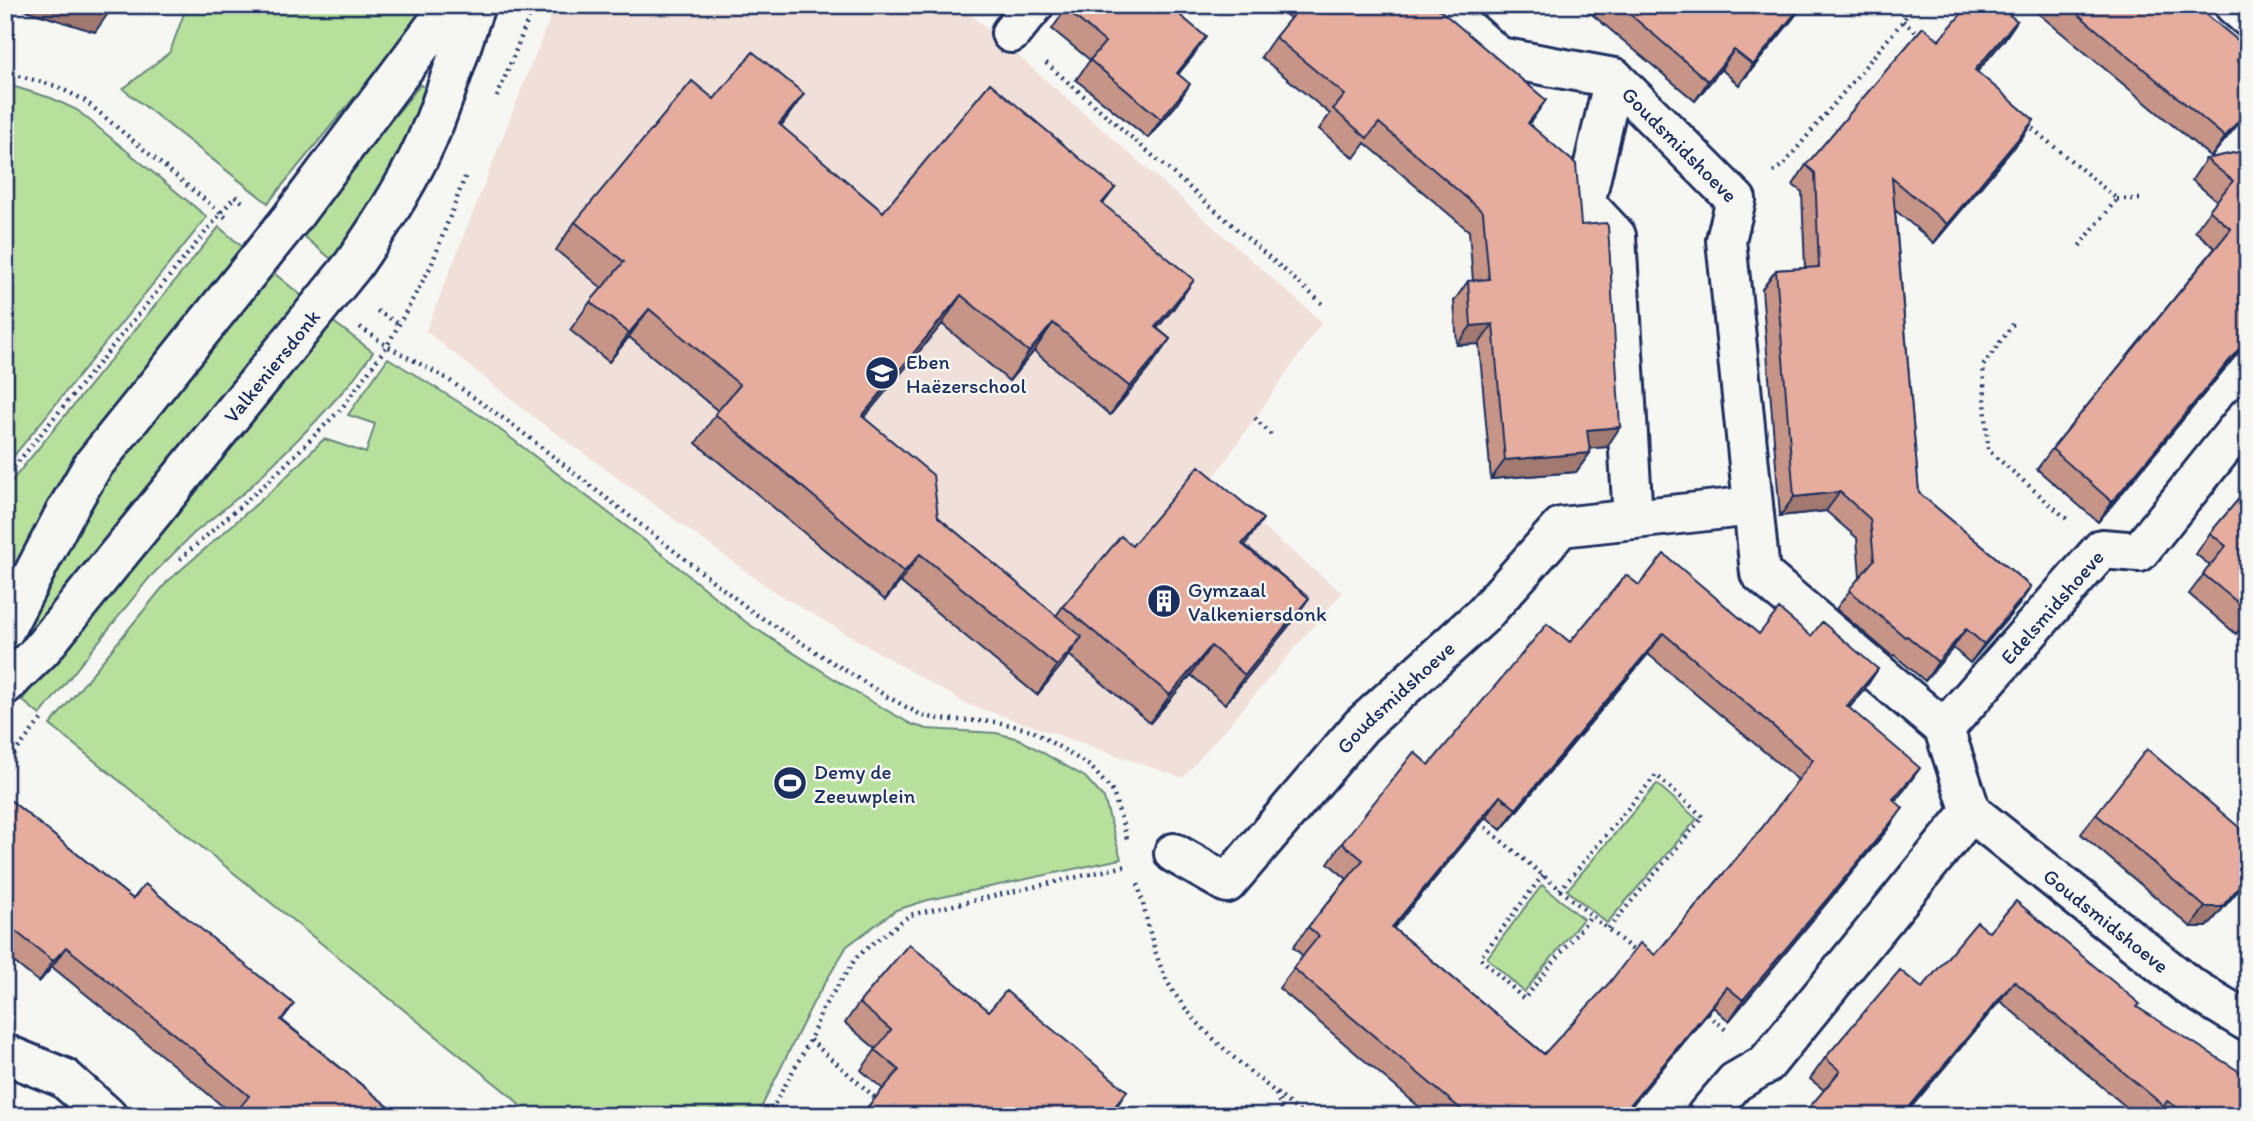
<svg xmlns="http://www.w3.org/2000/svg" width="2253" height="1121" viewBox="0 0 2253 1121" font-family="Itim,sans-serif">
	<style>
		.built { fill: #f1e0d9 }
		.green { fill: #b7e09c; stroke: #69887d; stroke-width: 2 }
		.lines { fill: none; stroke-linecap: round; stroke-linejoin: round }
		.minor-casing { stroke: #1b2f5e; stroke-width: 44 }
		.path { stroke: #1b2f5e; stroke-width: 4.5; stroke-dasharray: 2 5; stroke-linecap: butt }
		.minor { stroke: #f6f6f2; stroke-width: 38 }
		.wall { fill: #c69588; stroke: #1b2f5e; stroke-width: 2; fill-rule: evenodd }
		.shaded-wall { fill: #a1796f; stroke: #1b2f5e; stroke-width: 2 }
		.building { fill: #e6ad9e; stroke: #1b2f5e; stroke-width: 2; fill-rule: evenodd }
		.labels { text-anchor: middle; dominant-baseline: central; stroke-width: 5; stroke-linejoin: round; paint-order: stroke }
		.street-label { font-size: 21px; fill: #1b2f5e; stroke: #f6f6f2 }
		.poi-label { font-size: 21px; fill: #1b2f5e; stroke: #f6f6f2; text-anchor: start }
	</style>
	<rect width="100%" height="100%" fill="#f6f6f2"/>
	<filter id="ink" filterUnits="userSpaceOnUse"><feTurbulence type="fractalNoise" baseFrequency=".0143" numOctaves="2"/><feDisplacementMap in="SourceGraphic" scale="14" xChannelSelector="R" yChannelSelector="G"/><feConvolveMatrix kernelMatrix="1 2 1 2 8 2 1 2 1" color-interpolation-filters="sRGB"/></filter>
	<g filter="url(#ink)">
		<path class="built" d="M 555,5 L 960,5 L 1322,322 L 1210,483 L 1342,593 L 1183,778 L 965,703 L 773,591 L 531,415 L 426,331 Z"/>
		<path class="green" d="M 187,5 L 284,5 L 295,11 L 299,5 L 425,5 L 411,28 L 268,203 L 123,89 L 170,52 Z
			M 5,84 L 51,98 L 77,110 L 207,217 L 5,467 Z
			M 420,85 L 429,89 L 413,132 L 336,263 L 300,233 Z
			M 219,227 L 246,250 L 5,593 L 5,489 Z
			M 270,270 L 307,300 L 32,631 L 25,625 L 91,499 Z
			M 331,320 L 373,352 L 351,382 L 316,421 L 247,490 L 193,534 L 150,577 L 40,715 L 22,700 Z
			M 388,358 L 486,419 L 657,550 L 747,623 L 858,694 L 911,724 L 927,729 L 996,733 L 1019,739 L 1085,777 L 1104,798 L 1121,859 L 928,900 L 896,910 L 847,946 L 813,1003 L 761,1108 L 755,1116 L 529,1116 L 512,1097 L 50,725 L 167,582 L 276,487 L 324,439 L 366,453 L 375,424 L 348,415 Z
			M 1657,784 L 1697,819 L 1607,923 L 1567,890 Z
			M 1542,885 L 1583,919 L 1524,992 L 1487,958 Z"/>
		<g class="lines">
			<g class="minor-casing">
				<g id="minor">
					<path id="s1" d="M 1440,5 L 1499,57 L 1614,78 L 1736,200 L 1726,240 L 1760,573 L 1944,729 L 1971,812 L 2189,986 L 2248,1022"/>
					<path d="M 2234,5 L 2248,17"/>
					<path d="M 1011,33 L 1034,5"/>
					<path d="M 1614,78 L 1585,203 L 1616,236 L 1633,519"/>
					<path d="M 5,629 L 64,515 L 93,465 L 290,220 L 451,5"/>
					<path id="s2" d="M 5,685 L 41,650 L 353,265 C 384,220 414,174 434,123 C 449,85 461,45 475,5"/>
					<path id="s3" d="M 1944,729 L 2102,549 L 2139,552 L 2248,416"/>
					<path id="s4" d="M 1174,853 L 1227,883 L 1361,726 L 1483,615 L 1561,527 L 1753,506"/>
					<path d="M 5,1054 L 64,1078 L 107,1116"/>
					<path d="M 1706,1116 L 1735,1082 L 1766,1064 L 1971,812"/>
				</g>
			</g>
			<path class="path" d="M 1903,21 L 1921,36
				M 1046,63 L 1323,304
				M 5,72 L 56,86 L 84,100 L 229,220
				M 497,97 L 534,5
				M 2027,124 L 2117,199 L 2077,249
				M 1773,172 L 1784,164 L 1903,21 L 1913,5
				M 2117,199 L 2141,199
				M 377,311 L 399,324
				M 2013,324 L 1983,366 L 1988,450 L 2067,519
				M 360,327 L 387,346 L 446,378 L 514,426 L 754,613 L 886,696 L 923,716 L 941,719 L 997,722 L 1031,730 L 1074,756 L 1091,767 L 1113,792 L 1128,842
				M 1255,418 L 1274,438
				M 5,478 L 235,196 L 245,204
				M 180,559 L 270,480 L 342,408 L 387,346 L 431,266 L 465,177
				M 5,765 L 44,716
				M 1480,823 L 1639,955
				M 1543,875 L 1480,958 L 1524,999 L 1591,916
				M 1138,884 C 1147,918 1153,957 1171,988 C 1201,1037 1260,1078 1304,1116
				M 1560,890 L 1656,775 L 1703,817 L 1608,929
				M 1708,1014 L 1728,1032
				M 810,1040 L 878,1100
				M 1276,1094 L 1285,1116
				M 768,1116 L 810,1040 L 823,1008 L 858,955 L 910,915 L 1130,865"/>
			<use href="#minor" class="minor"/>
		</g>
		<path class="wall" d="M 1274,5 L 1434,5 L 1529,124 L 1581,225 L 1607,447 L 1589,448 L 1590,453 L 1576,472 L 1491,479 L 1479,344 L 1457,345 L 1454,301 L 1468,281 L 1473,281 L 1469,231 L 1365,143 L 1354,158 L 1319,129 L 1330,114 L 1261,57 L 1275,37 L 1291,19 Z
			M 1581,5 L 1803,5 L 1792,20 L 1739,85 L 1721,69 L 1695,101 Z
			M 2028,5 L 2195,5 L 2238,61 L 2248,72 L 2248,112 L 2211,157 Z
			M 1066,9 L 1193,56 L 1178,74 L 1177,104 L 1148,138 L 1076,80 L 1090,60 L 1052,29 Z
			M 2017,21 L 2004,40 L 1977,72 L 2034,120 L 2021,139 L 1934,243 L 1895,210 L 1919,493 L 2031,587 L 2018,606 L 1970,663 L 1953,648 L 1925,681 L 1894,655 L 1892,656 L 1836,609 L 1860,577 L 1857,538 L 1826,511 L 1780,516 L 1762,289 L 1776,270 L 1805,268 L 1802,192 L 1793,185 L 1806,165 L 1939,40 Z
			M 714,99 L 784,122 L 781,126 L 883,212 L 1115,188 L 1103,204 L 1174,308 L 1157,328 L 1170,339 L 1150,367 L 1110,415 L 1034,351 L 1009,381 L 942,324 L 864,417 L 938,517 L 1056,616 L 1063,606 L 1132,546 L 1245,545 L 1309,598 L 1288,627 L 1225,704 L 1191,675 L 1150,723 L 1069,655 L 1037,695 L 900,582 L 885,600 L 696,443 L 718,411 L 629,337 L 609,362 L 570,330 L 590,302 L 602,288 L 556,250 L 575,222 Z
			M 2248,150 L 2248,341 L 2098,522 L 2037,469 L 2052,449 L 2215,248 L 2195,231 L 2217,201 L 2192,180 L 2206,159 Z
			M 2248,488 L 2248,620 L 2236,634 L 2189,594 L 2210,566 L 2196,554 L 2210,533 Z
			M 1639,585 L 1759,634 L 1811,636 L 1878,669 L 1864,690 L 1849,708 L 1905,789 L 1895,801 L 1888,829 L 1729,1021 L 1713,1007 L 1623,1116 L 1430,1116 L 1279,988 L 1303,956 L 1293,947 L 1308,927 L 1347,879 L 1328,863 L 1342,843 L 1429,765 L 1570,642 ZM 1648,654 L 1798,780 L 1762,828 L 1655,955 L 1544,1054 L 1393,928 L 1486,817 L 1501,830 Z
			M 5,796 L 133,899 L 294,1004 L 282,1020 L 400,1116 L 234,1116 L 181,1071 L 52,967 L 39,982 L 5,955 Z
			M 2096,814 L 2248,835 L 2248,879 L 2207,927 L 2191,927 L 2081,834 Z
			M 1989,932 L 2137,1008 L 2248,1116 L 2137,1116 L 2000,1001 L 1824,1090 L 1810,1079 L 1825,1058 L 1922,988 Z
			M 859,1003 L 989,1011 L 1127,1091 L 1117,1106 L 1129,1116 L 860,1116 L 883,1089 L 861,1070 L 876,1049 L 845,1023 Z"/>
		<path class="shaded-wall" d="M 9,5 L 114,5 L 95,32 Z
			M 1803,5 L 1792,20 L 1739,85 L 1753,65 Z
			M 2017,21 L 2004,40 L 1962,89 L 1975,70 Z
			M 1206,37 L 1193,56 L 1163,93 L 1177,73 Z
			M 1734,50 L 1721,69 L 1695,101 L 1708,81 Z
			M 1190,84 L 1177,104 L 1148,138 L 1161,119 Z
			M 804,94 L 784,122 L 759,152 L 779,124 Z
			M 1546,100 L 1532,120 L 1514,142 L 1528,123 Z
			M 2248,109 L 2248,112 L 2211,157 L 2225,137 Z
			M 2034,120 L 2021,139 L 1934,243 L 1947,224 Z
			M 1194,280 L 1174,308 L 1135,355 L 1155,327 Z
			M 961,295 L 942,324 L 842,444 L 862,416 Z
			M 649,309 L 629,337 L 609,362 L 629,333 Z
			M 1053,323 L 1034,351 L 1009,381 L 1029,352 Z
			M 1493,324 L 1479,344 L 1457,345 L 1471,326 Z
			M 2248,338 L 2248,341 L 2098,522 L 2112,502 Z
			M 1170,339 L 1150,367 L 1110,415 L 1130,387 Z
			M 1620,427 L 1607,447 L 1573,450 L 1587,430 Z
			M 1590,453 L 1576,472 L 1491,479 L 1505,460 Z
			M 1840,492 L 1826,511 L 1780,516 L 1794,497 Z
			M 1263,519 L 1243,548 L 1242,544 Z
			M 920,554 L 900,582 L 885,600 L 904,572 Z
			M 2031,587 L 2018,606 L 1970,663 L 1984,644 Z
			M 1309,598 L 1288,627 L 1225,704 L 1245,675 Z
			M 1966,629 L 1953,648 L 1925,681 L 1938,662 Z
			M 1663,633 L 1648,654 L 1501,830 L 1516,809 Z
			M 1082,637 L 1062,665 L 1037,695 L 1057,666 Z
			M 1211,646 L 1191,675 L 1150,723 L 1170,695 Z
			M 1878,669 L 1864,690 L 1833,727 L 1847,706 Z
			M 1920,768 L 1905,789 L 1879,820 L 1893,799 Z
			M 1500,796 L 1486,817 L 1377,948 L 1392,927 Z
			M 1903,808 L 1888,829 L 1729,1021 L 1743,1000 Z
			M 2248,876 L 2248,879 L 2207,927 L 2191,927 L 2205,907 Z
			M 66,947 L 52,967 L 39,982 L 53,961 Z
			M 2014,981 L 2000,1001 L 1904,1116 L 1902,1116 Z
			M 1727,987 L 1713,1007 L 1623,1116 L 1621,1116 Z"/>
		<path class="building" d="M 1069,5 L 1168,5 L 1206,37 L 1177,73 L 1190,84 L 1161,119 L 1090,60 L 1105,42 L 1066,9 Z
			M 1301,5 L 1434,5 L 1546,100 L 1528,123 L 1576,164 L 1581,225 L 1606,223 L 1608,226 L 1620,427 L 1587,430 L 1590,453 L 1505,460 L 1493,324 L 1471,326 L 1468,281 L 1489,279 L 1483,212 L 1379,123 L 1367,138 L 1333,109 L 1345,95 L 1275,37 Z
			M 1619,5 L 1802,5 L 1753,65 L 1734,50 L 1708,81 Z
			M 1969,5 L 1997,5 L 2017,21 L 1975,70 L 2034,120 L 1947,224 L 1892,178 L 1919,493 L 2031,587 L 1984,644 L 1966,629 L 1938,662 L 1907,636 L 1905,637 L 1849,590 L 1874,560 L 1870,519 L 1840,492 L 1794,497 L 1776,270 L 1819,267 L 1815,173 L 1806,165 L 1923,27 L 1939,40 Z
			M 2067,5 L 2195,5 L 2247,48 L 2237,60 L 2248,72 L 2248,109 L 2225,137 Z
			M 753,52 L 804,94 L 779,124 L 883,212 L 990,83 L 1115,188 L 1102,203 L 1194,280 L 1155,327 L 1170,339 L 1130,387 L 1053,323 L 1029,352 L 961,295 L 862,416 L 933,475 L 938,517 L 1082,637 L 1057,666 L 920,554 L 904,572 L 715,414 L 740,385 L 649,309 L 629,333 L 590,302 L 624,262 L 575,222 L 692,81 L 714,99 Z
			M 2248,150 L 2248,338 L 2112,502 L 2052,449 L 2231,229 L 2209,210 L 2233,181 L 2206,159 Z
			M 1199,466 L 1263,519 L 1242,544 L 1309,598 L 1245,675 L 1211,646 L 1170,695 L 1063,606 L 1121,536 L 1132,546 Z
			M 2248,488 L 2248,611 L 2203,574 L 2226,546 L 2210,533 Z
			M 1664,554 L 1759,634 L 1779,609 L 1811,636 L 1822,622 L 1878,669 L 1847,706 L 1920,768 L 1893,799 L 1903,808 L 1743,1000 L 1727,987 L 1621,1116 L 1469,1116 L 1293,968 L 1319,936 L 1308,927 L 1363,860 L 1342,843 L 1414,752 L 1429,765 L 1547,624 L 1570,642 L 1626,575 L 1639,585 ZM 1663,633 L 1813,760 L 1762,828 L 1655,955 L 1640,943 L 1610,982 L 1544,1054 L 1392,927 L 1500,796 L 1516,809 Z
			M 2147,749 L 2248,835 L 2248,876 L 2222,907 L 2205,907 L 2096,814 Z
			M 5,796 L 133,899 L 145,884 L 294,1004 L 281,1020 L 400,1116 L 243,1116 L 237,1111 L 249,1096 L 195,1051 L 66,947 L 53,961 L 5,923 Z
			M 2016,901 L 2140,1004 L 2137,1007 L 2248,1077 L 2248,1116 L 2192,1116 L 2167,1101 L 2164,1106 L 2014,981 L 1902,1116 L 1802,1116 L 1840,1071 L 1825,1058 L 1900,970 L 1922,988 L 1977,922 L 1989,932 Z
			M 909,944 L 989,1011 L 1006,991 L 1127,1091 L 1116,1105 L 1129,1116 L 998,1116 L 995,1114 L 994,1116 L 860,1116 L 899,1070 L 875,1050 L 891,1030 L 859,1003 Z
			M 530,1112 L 534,1116 L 526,1116 Z"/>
	</g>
	<defs>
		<g id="school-disc" transform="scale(1.75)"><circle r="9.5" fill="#1b2f5e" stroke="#f6f6f2"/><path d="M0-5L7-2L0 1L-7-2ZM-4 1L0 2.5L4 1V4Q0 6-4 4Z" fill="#fff"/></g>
		<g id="building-disc" transform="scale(1.75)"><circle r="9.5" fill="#1b2f5e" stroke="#f6f6f2"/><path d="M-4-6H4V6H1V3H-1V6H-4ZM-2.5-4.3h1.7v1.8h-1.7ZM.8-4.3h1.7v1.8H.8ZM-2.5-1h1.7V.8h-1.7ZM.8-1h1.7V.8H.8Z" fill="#fff"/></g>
		<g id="stadium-disc" transform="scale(1.75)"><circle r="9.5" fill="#1b2f5e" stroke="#f6f6f2"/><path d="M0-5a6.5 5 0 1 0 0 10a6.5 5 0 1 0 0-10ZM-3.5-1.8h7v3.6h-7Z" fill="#fff"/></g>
	</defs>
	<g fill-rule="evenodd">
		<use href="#school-disc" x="882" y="373"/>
		<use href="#building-disc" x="1164" y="601"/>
		<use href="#stadium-disc" x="790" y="783"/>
	</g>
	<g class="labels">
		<g class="street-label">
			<text stroke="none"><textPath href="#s1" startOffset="289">Goudsmidshoeve</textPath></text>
			<text stroke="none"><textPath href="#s2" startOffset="416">Valkeniersdonk</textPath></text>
			<text stroke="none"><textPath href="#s3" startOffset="163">Edelsmidshoeve</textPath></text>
			<text stroke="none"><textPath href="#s4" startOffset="312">Goudsmidshoeve</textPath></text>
			<text stroke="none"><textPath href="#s1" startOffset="1246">Goudsmidshoeve</textPath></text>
		</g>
		<g class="poi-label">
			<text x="906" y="361">Eben<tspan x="906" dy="24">Haëzerschool</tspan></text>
			<text x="1188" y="589">Gymzaal<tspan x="1188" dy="24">Valkeniersdonk</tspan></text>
			<text x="814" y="771">Demy de<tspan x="814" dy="24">Zeeuwplein</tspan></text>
		</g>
	</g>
	<rect width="2253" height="1121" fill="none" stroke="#f6f6f2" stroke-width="28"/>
	<rect x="14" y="14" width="2225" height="1093" fill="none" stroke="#1b2f5e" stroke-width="2.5" filter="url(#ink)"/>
</svg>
